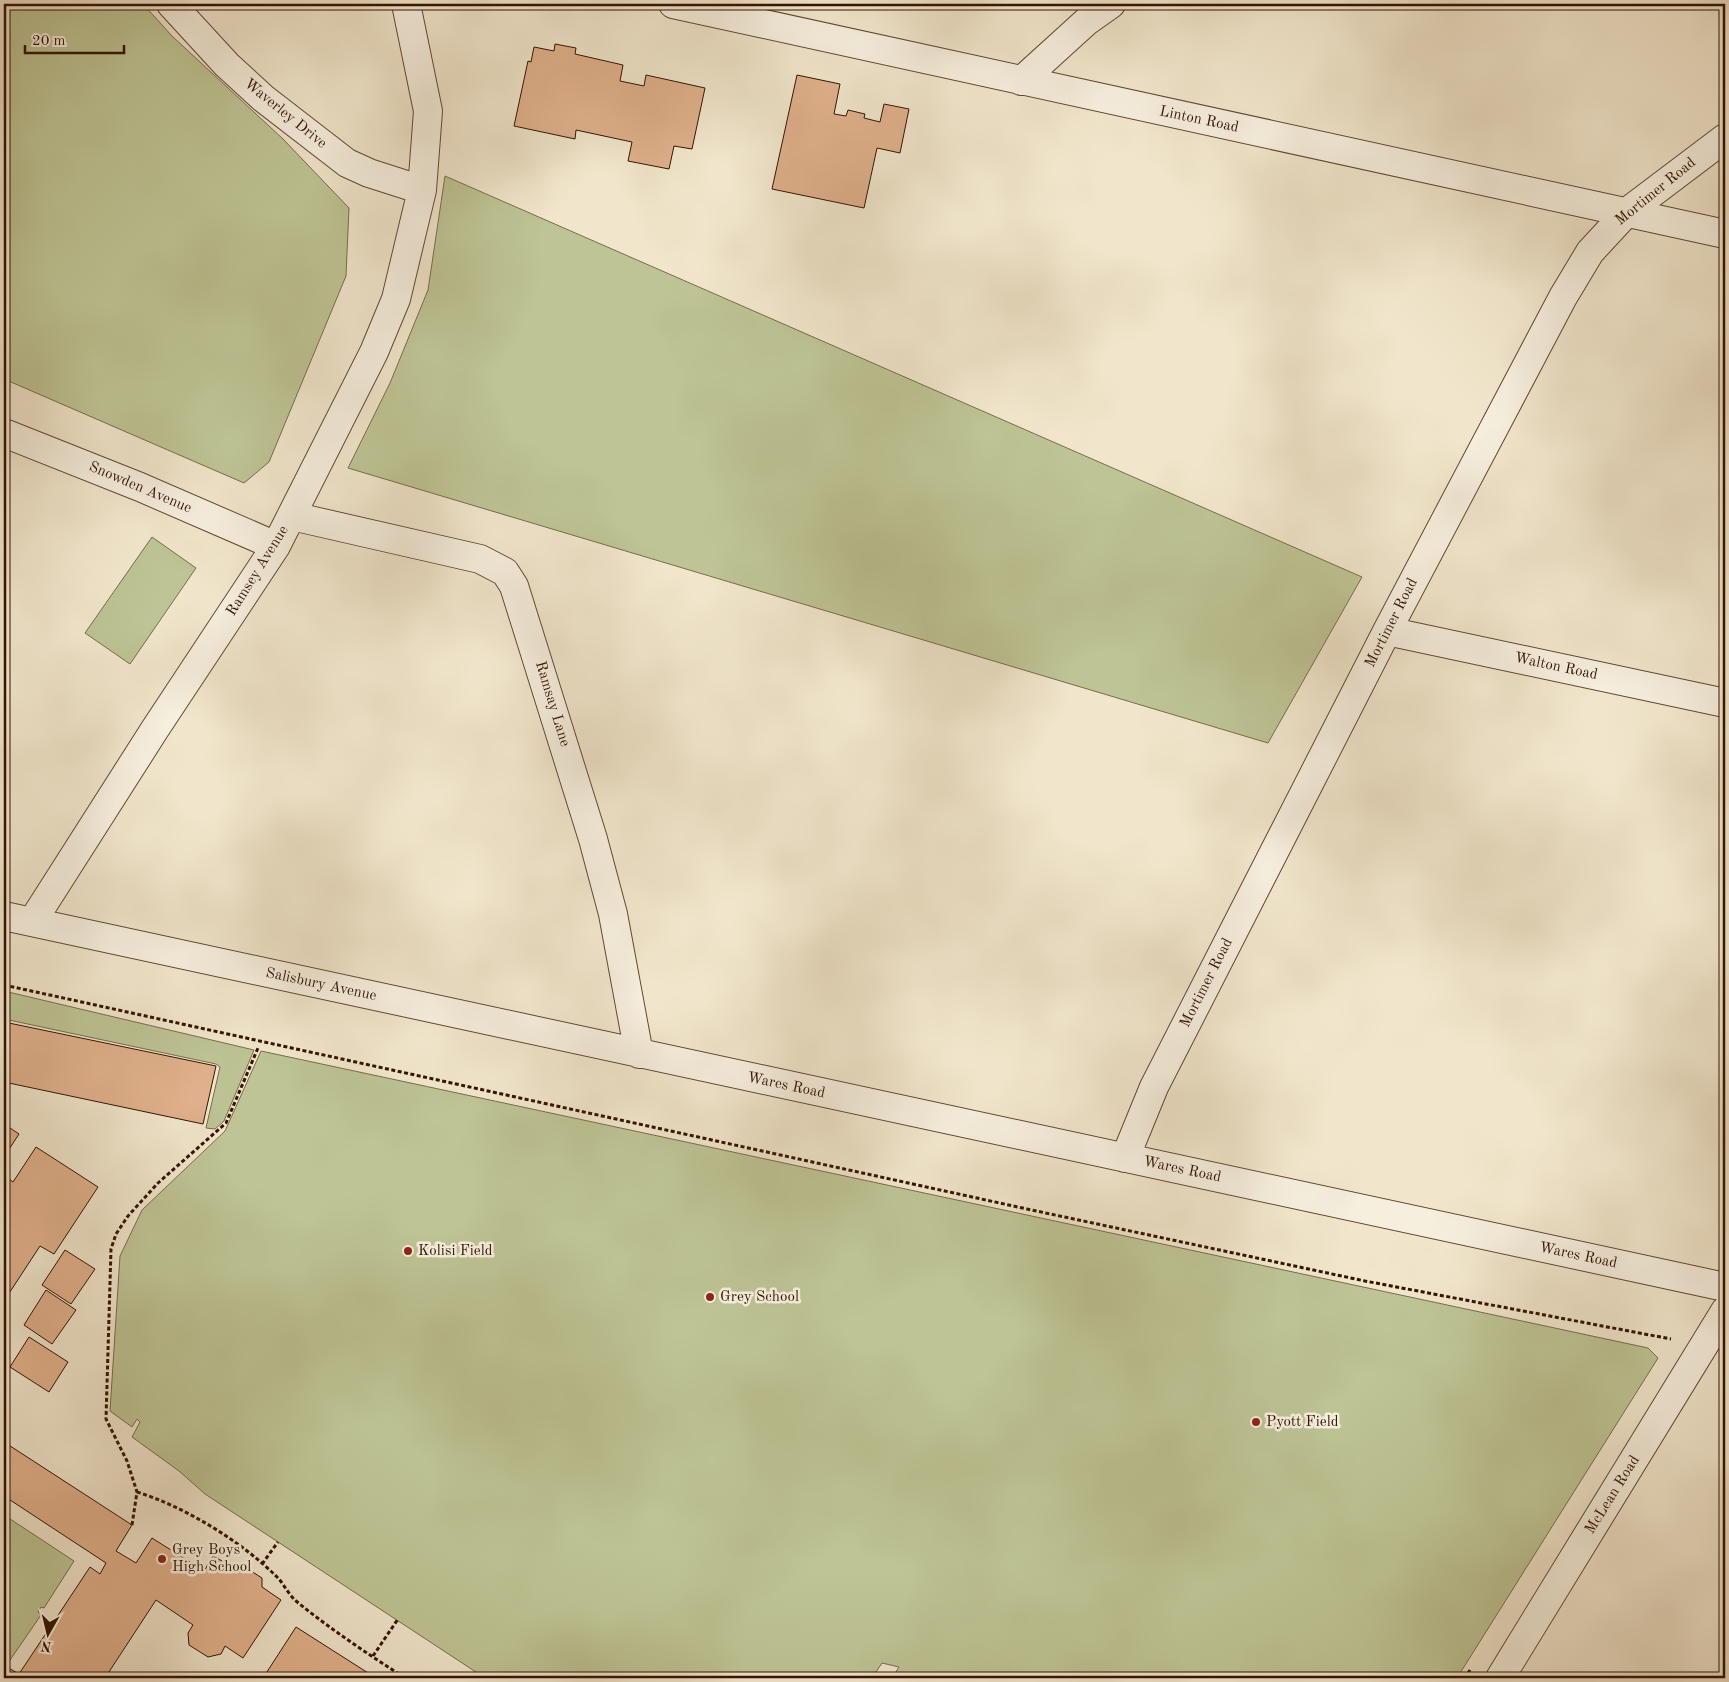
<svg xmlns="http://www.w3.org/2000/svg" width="1729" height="1682" viewBox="0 0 1729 1682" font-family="'Old Standard TT',serif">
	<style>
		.green { fill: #bec495; stroke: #786c4b }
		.building { fill: #e0b18c; stroke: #331301 }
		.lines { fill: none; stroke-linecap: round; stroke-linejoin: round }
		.minor-casing { stroke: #624834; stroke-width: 30 }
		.path { stroke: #331301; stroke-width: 3; stroke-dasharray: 4 2.5; stroke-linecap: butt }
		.minor { stroke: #f6efde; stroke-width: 28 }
		.poi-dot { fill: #8f2418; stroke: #f6efde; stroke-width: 2 }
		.labels { text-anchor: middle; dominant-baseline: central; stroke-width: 5; stroke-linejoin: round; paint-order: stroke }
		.street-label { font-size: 15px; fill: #331301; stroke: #f6efde }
		.poi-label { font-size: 15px; fill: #331301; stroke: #f6efde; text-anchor: start }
	</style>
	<rect width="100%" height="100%" fill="#f1e6cc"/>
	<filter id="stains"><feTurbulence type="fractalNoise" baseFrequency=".004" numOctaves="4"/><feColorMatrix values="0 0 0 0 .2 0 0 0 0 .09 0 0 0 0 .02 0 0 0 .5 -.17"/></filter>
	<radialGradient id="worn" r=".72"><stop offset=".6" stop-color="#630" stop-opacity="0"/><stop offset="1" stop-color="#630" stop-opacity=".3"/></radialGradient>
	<path class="green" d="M 4,4 L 143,4 L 172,36 L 283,139 L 349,208 L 346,276 L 269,462 L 244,483 L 4,379 Z
		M 445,176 L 1362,577 L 1268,743 L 348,468 L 390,383 L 428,290 Z
		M 152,537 L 196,568 L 130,664 L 85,633 Z
		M 4,991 L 254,1050 L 224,1121 L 215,1129 L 206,1128 L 220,1067 L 216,1064 L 4,1019 Z
		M 261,1051 L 1648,1348 L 1658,1358 L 1457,1678 L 892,1678 L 899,1667 L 882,1663 L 872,1678 L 485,1678 L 205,1494 L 179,1471 L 132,1437 L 140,1422 L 137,1419 L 132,1427 L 110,1411 L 120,1256 L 142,1210 L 225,1131 Z
		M 4,1515 L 74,1561 L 44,1608 L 41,1607 L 38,1612 L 41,1615 L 10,1660 L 4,1656 Z"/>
	<path class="building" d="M 555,44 L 576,48 L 575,54 L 623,65 L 620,81 L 644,86 L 646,75 L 705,88 L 692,149 L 674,146 L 669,169 L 628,161 L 632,142 L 576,130 L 575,139 L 514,126 L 528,61 L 531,62 L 534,47 L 554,51 Z
		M 797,75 L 840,84 L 834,114 L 846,116 L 848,110 L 865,114 L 864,118 L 880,122 L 884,104 L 909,109 L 900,153 L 877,148 L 864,208 L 772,189 Z
		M 4,1022 L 216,1066 L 203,1124 L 4,1082 Z
		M 4,1124 L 19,1134 L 4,1157 Z
		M 36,1147 L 98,1187 L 54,1254 L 40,1246 L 4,1301 L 4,1234 L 10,1224 L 4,1220 L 4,1175 L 13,1182 Z
		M 65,1250 L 95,1269 L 71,1304 L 42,1285 Z
		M 46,1290 L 76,1310 L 52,1344 L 24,1325 Z
		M 29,1337 L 68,1362 L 49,1392 L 10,1367 Z
		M 4,1442 L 132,1525 L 116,1551 L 136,1563 L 152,1538 L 204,1571 L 213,1556 L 231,1566 L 240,1564 L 262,1578 L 262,1587 L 281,1600 L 243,1658 L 225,1646 L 221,1654 L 208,1657 L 189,1645 L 188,1633 L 193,1625 L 156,1600 L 105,1678 L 4,1678 L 7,1667 L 19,1674 L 90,1567 L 100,1574 L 106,1563 L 4,1496 Z
		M 296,1627 L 376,1678 L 263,1678 Z"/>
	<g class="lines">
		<g class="minor-casing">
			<path id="minor" d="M 171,4 L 227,65 L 263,98 L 347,163 L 369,173 L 422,190
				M 673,4 L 1725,234
				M 1021,81 L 1087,21 L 1111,4
				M 4,433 L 140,487 L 276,546
				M 292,516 L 480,559 L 505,572 L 514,586 L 593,839 L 613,914 L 639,1054
				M 1387,631 L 1725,703
				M 4,916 L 1725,1287
				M 32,922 L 155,729 L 276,546 L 374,352 L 396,299 L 422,190 L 428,111 L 406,4
				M 1125,1158 L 1154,1087 L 1387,631 L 1563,297 L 1590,252 L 1627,212 L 1725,138
				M 1500,1678 L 1725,1311"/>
		</g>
		<path class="path" d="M 4,985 L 1027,1209 L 1365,1281 L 1671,1339
			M 137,1492 C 185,1507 241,1541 277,1577 C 284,1584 288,1594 296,1601 C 330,1629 368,1654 405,1678
			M 132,1525 L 137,1492 L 127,1461 L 106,1419 L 111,1249 L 116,1234 L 128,1216 L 158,1183 L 226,1123 L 258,1048
			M 262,1564 L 278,1542
			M 373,1656 L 398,1619
			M 1465,1678 L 1470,1670"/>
		<use href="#minor" class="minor"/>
	</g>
	<g class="poi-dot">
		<circle cx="408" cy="1251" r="5"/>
		<circle cx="710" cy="1297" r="5"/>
		<circle cx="1256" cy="1422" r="5"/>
		<circle cx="162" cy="1559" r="5"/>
	</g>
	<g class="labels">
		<g class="street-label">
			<text transform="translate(285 114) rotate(39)">Waverley Drive</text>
			<text transform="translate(1199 120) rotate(12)">Linton Road</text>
			<text transform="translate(1656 192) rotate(-39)">Mortimer Road</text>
			<text transform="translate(140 488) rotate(23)">Snowden Avenue</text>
			<text transform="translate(258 571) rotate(-58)">Ramsey Avenue</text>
			<text transform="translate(1392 623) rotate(-63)">Mortimer Road</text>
			<text transform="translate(1556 667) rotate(12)">Walton Road</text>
			<text transform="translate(552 704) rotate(73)">Ramsay Lane</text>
			<text transform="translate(1207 983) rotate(-63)">Mortimer Road</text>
			<text transform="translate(321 985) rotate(12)">Salisbury Avenue</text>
			<text transform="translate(786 1086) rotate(12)">Wares Road</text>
			<text transform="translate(1182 1170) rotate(12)">Wares Road</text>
			<text transform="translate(1578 1256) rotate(12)">Wares Road</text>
			<text transform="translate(1613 1495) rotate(-58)">McLean Road</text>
		</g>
		<g class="poi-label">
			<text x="418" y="1251">Kolisi Field</text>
			<text x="720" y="1297">Grey School</text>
			<text x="1266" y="1422">Pyott Field</text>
			<text x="172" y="1550">Grey Boys<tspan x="172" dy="17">High School</tspan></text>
		</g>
	</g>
	<rect width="1729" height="1682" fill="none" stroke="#f1e6cc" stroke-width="20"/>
	<rect x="5" y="5" width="1719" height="1672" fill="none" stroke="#331301" stroke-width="2.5"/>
	<rect x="10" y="10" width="1709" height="1662" fill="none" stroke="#331301"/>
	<g transform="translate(48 1634) rotate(188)" stroke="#f6efde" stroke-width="4" paint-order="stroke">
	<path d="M0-4L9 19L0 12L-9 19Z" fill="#331301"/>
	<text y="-8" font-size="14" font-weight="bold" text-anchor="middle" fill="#331301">N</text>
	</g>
	<path d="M25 45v8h99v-8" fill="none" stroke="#331301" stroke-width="2.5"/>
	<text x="32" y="45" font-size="15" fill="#331301" stroke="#f6efde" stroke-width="4" paint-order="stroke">20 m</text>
	<rect width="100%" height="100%" filter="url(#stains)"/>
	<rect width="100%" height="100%" fill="url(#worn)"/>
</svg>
